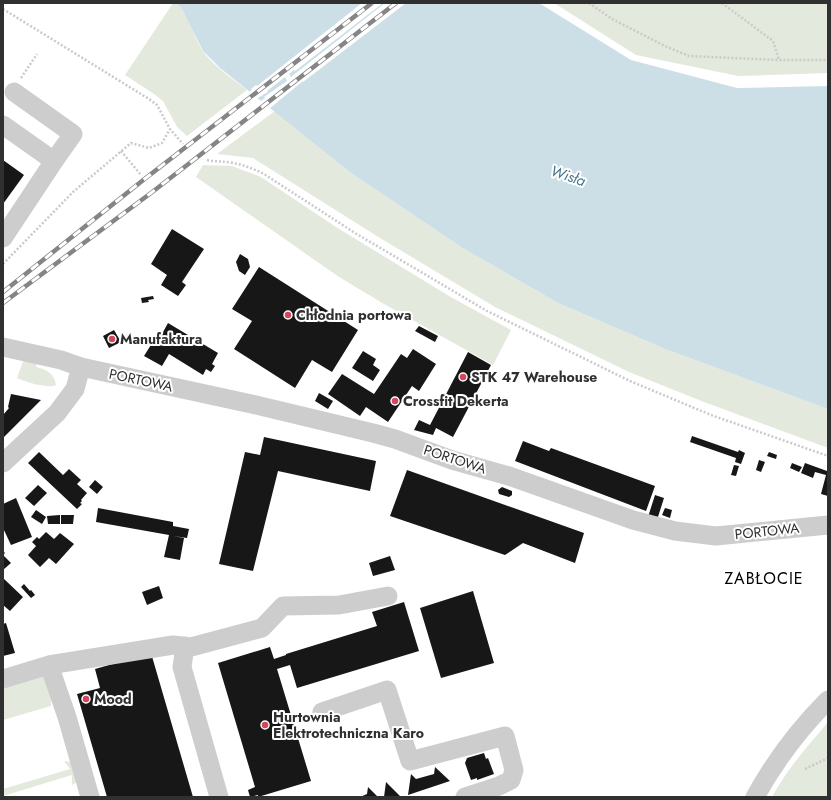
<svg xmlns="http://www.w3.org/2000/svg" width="831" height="800" viewBox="0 0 831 800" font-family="Jost,sans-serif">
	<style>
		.green { fill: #e4e9dd }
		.water { fill: #ccdfe7 }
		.pier { fill: #fff }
		.building { fill: #171717 }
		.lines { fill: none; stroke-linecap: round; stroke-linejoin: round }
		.path { stroke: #cacaca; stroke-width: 2.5; stroke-dasharray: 2 2; stroke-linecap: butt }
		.minor { stroke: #cdcdcd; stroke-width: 19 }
		.rail-casing { stroke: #858585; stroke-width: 4.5 }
		.rail { stroke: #fff; stroke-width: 3; stroke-dasharray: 9; stroke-linecap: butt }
		.poi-dot { fill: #d3475c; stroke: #fff; stroke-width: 1.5 }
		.labels { text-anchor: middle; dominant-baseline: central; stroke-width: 4; stroke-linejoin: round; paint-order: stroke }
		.poi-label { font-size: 14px; font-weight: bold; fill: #303030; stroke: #fff; text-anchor: start }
		.street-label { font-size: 14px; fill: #303030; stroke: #fff }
		.water-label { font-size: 15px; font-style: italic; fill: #46758a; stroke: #fff }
		.quarter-label { font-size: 16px; letter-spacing: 1px; fill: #000; stroke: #fff }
	</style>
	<rect width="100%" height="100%" fill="#fff"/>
	<path class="green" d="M 173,3 L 177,3 C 189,17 193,34 202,50 C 212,65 233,79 247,90 L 187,136 L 177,127 L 163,101 L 154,94 L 125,75 Z
		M 554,3 L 828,3 L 828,73 L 738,76 L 636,55 Z
		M 275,111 L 351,173 L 461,247 L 558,303 L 665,349 L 828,409 L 828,448 L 704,402 L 629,372 L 495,307 L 380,238 L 253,158 L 217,154 Z
		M 203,165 L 232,166 L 261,177 L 336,227 L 449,296 L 511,330 L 493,365 L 384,304 L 339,277 L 196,177 Z
		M 24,360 L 37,363 L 36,367 C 46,369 55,374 56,385 C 48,389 25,382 17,378 L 22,364 Z
		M 43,673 L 51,700 L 51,706 L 3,720 L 3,685 Z
		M 828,722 L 828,797 L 772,797 C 787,769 808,746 828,722 Z
		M 64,761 L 72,762 L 77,782 L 72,785 L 72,775 L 3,796 L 3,789 L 70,769 Z"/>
	<path class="water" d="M 177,3 L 539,3 L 631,60 L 737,88 L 828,86 L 828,409 L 665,349 L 558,303 L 461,247 L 351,173 L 220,68 L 203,51 L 183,11 Z"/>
	<path class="pier" d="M 362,3 L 383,3 L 295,71 L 294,70 L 289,74 L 291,77 L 385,3 L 406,3 L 303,82 L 303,81 L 269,109 L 260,102 L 265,98 L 264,97 L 287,81 L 285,77 L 267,91 L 268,92 L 256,99 L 248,93 L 252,90 L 251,89 L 256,85 L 257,86 Z"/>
	<path class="building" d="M 3,160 L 24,175 L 3,204 Z
		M 172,229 L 204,249 L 182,282 L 186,285 L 178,296 L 161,285 L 167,275 L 151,264 Z
		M 240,254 L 248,259 L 250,267 L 245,275 L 239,271 L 236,262 Z
		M 259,267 L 358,330 L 332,372 L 312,360 L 295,388 L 234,349 L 252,321 L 232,309 Z
		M 153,296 L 154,299 L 148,300 L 149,302 L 142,303 L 141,298 Z
		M 168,323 L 218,353 L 212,364 L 215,366 L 211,372 L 206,369 L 203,375 L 169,354 L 162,366 L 144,356 L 159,332 L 162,334 Z
		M 419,326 L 438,336 L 435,342 L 415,331 Z
		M 114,330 L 121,342 L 109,348 L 103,336 Z
		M 413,349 L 436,364 L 419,391 L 412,386 L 388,422 L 366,407 L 360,416 L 328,394 L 342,374 L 374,394 L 401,354 L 407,358 Z
		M 363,351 L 376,359 L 373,365 L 380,370 L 373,381 L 352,368 Z
		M 468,352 L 491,365 L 453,437 L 436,428 L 433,435 L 414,430 L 419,420 L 430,425 Z
		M 319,393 L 333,401 L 328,409 L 315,401 Z
		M 11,394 L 41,400 L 3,438 L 3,415 L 9,408 L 8,407 Z
		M 692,436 L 738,452 L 739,450 L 745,453 L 741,464 L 735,462 L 736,458 L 690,442 Z
		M 264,437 L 376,461 L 370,491 L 278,471 L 253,571 L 219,564 L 245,452 L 260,455 Z
		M 523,441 L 549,451 L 551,448 L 655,486 L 646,511 L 515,461 Z
		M 39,452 L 63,475 L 69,469 L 81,480 L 77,484 L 87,493 L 81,500 L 82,501 L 80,503 L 82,504 L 77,509 L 28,463 Z
		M 769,452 L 777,455 L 776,459 L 767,456 Z
		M 759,460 L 765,462 L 761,472 L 756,470 Z
		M 792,463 L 802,467 L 799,472 L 790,468 Z
		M 805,463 L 827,471 L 828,496 L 821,494 L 826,475 L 815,472 L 813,478 L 801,473 Z
		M 734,465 L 739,466 L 736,476 L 731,475 Z
		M 407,470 L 584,533 L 575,563 L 523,543 L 505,555 L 390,516 Z
		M 95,480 L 103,487 L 97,494 L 89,487 Z
		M 38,485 L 47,493 L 34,506 L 25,498 Z
		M 502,487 L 512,491 L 512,495 L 509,497 L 499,494 L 498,490 Z
		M 655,495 L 664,498 L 657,520 L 648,517 Z
		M 16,498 L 32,537 L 11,545 L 3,528 L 3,504 Z
		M 98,508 L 173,522 L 173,526 L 189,529 L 187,538 L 173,536 L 184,538 L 180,560 L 164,557 L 169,535 L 96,522 Z
		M 665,508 L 672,510 L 670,518 L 662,515 Z
		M 36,510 L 46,517 L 42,524 L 31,517 Z
		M 60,515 L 60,524 L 48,524 L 47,516 Z
		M 61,515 L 74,515 L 73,524 L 61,524 Z
		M 46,532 L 54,539 L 60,533 L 74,544 L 56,564 L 49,558 L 40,567 L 28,555 L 36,546 L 32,542 L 37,537 L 39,539 Z
		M 3,551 L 5,553 L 3,555 L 11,563 L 3,570 Z
		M 390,556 L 395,570 L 373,576 L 369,563 Z
		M 3,578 L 23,597 L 10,611 L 3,605 Z
		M 24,584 L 30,591 L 31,590 L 35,595 L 31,598 L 21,587 Z
		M 159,586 L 163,598 L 147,605 L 142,592 Z
		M 473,591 L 494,663 L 441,678 L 420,608 Z
		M 404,602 L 419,651 L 297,688 L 290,665 L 277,669 L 311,781 L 258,797 L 258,795 L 250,797 L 248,790 L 255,787 L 218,663 L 270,647 L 274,659 L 286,655 L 286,654 L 377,626 L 372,612 Z
		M 6,623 L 15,653 L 3,656 L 3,624 Z
		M 151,653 L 193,797 L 107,797 L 77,694 L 100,688 L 95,669 Z
		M 484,753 L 486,759 L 488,758 L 494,774 L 477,780 L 477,778 L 471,780 L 465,763 L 467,758 Z
		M 435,767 L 450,781 L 408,795 L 411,774 L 416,779 L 434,774 Z
		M 386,782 L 401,797 L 384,797 Z
		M 368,787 L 378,797 L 360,797 L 367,794 Z"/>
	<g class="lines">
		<path class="path" d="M 589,3 L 612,19 L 665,46 L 689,56 L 779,60 L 828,60
			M 722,3 L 773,41 L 779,60
			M 3,9 L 149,99 L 157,105 L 170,129 L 183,144
			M 21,78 L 37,54
			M 121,151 L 141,175
			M 207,160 C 216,162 224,161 233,163 C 244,165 254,169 264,174 L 355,233 L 487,311 L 630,381 L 711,415 L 828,456
			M 3,264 L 73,192 L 131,143 L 149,148 L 162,143 L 170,129
			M 805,769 L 828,758"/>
		<path class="minor" d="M 14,92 L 73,134 L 54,161
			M 3,125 L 54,161 L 3,238
			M 3,347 L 61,360 L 81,367 L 256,405 L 373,433 L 395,439 L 452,460 L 509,476 L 633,520 L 675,531 L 716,536 L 828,525
			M 3,463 L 57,413 L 75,389 L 81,367
			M 185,646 L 182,667 L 219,797
			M 49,665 L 67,717 L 90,797
			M 3,679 L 49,665 L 173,645 L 191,647 L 262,628 L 283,606 L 339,605 L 388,596
			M 322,712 L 387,690 L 410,761 L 505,736 L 514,770 L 511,780 L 499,786 L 465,797
			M 755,797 C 775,761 799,729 828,700"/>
		<g class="rail-casing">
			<path id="rail" d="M 3,292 L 142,181 L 372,3
				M 3,303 L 151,193 L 396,3"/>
		</g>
		<use href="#rail" class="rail"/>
	</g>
	<g class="poi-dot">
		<circle cx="288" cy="315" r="4"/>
		<circle cx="112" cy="339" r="4"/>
		<circle cx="463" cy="377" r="4"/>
		<circle cx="395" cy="401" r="4"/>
		<circle cx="86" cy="699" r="4"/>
		<circle cx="265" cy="725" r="4"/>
	</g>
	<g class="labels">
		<g class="poi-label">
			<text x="296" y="315">Chłodnia portowa</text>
			<text x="120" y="339">Manufaktura</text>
			<text x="471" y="377">STK 47 Warehouse</text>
			<text x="403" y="401">Crossfit Dekerta</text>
			<text x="94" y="699">Mood</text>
			<text x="273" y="717">Hurtownia<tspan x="273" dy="16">Elektrotechniczna Karo</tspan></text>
		</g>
		<g class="street-label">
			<text transform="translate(141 380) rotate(12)">PORTOWA</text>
			<text transform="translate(455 459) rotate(18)">PORTOWA</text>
			<text transform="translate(767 531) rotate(-6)">PORTOWA</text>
		</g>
		<g class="water-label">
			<text transform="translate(568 176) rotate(19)">Wisła</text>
		</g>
		<g class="quarter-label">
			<text x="764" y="578">ZABŁOCIE</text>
		</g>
	</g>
	<rect width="831" height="800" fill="none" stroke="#303030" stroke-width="8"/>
</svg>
